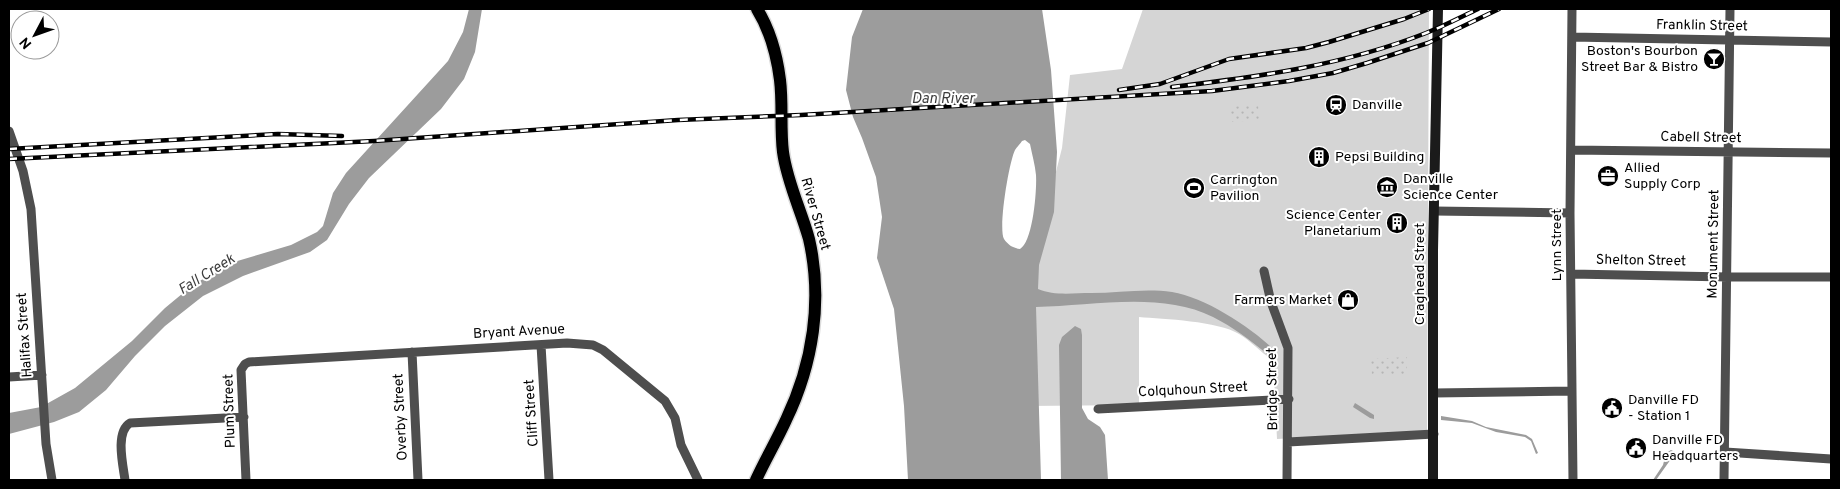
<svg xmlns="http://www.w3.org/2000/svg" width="1840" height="489" viewBox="0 0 1840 489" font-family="Overpass,sans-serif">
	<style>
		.park { fill: #d5d5d5 }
		.garden { fill: url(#garden-dots) }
		.water { fill: #9c9c9c; fill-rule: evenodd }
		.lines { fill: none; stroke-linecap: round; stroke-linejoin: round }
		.primary-casing { stroke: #dbdbdb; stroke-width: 15 }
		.minor { stroke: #4e4e4e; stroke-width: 9 }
		.secondary { stroke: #1b1b1b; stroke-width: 10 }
		.primary { stroke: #000; stroke-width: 12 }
		.rail-casing { stroke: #000; stroke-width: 4.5 }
		.rail { stroke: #fff; stroke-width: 2.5; stroke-dasharray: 8; stroke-linecap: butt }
		.labels { text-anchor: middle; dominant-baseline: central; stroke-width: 4; stroke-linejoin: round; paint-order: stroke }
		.street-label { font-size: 14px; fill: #000; stroke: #fff }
		.poi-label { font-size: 14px; fill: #000; stroke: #fff; text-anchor: start }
		.water-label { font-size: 15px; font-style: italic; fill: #3d3d3d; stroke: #fff }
	</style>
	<defs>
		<pattern id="garden-dots" width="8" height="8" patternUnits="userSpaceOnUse" patternTransform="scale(1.25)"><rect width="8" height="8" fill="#d5d5d5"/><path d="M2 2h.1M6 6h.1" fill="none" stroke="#b5b5b5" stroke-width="1.8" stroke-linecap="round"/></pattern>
	</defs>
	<rect width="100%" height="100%" fill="#fff"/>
	<path class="park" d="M 1143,9 L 1429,9 L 1427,431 L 1277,439 L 1273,360 C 1261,353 1251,341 1239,334 C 1218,321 1164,319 1139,317 L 1139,405 L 1026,406 L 1041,231 L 1062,148 L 1070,75 L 1122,69 Z"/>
	<path class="garden" d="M 1258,104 L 1259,120 L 1232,122 L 1230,107 Z
		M 1407,357 L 1407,375 L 1372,376 L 1371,359 Z"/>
	<path class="water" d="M 469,9 L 482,9 L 475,52 L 464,79 L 441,109 L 369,178 L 349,204 L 327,240 L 310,252 L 243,276 L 203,296 L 165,326 L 135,356 L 106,390 L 79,412 L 54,422 L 9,434 L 9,413 L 41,407 L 75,388 L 132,341 L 165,308 L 194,284 L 234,262 L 291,245 L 317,232 L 323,226 L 333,193 L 346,173 L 448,61 L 463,32 Z
		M 863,9 L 1042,9 L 1051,70 L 1057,152 L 1054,212 L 1039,265 L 1038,289 C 1054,296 1073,293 1091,293 C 1118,293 1145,288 1172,292 C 1204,297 1249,326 1272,348 L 1267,354 C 1250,340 1233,327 1213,317 C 1161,291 1092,306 1036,307 L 1041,480 L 908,480 L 904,406 L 894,309 L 877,258 L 882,217 L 876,177 L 862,138 L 853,117 L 846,90 L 852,37 ZM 1025,140 L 1030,144 C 1032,154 1035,165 1036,175 C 1037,190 1033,242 1020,249 C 1013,248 1008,245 1004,239 C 998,228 1009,162 1015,150 C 1017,147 1020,144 1022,141 Z
		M 1075,326 L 1081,329 L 1082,335 L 1082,408 L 1088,419 L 1100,427 L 1105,435 L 1108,480 L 1061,480 L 1059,345 L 1062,337 Z
		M 1355,403 L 1374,415 L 1374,419 L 1370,418 L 1353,407 Z
		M 1441,416 L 1472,421 L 1486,427 L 1526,435 L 1532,439 L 1538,453 L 1536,454 L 1531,441 L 1525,437 L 1496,432 L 1472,423 L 1441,420 Z
		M 1671,450 L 1675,452 L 1675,456 L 1671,459 L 1656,480 L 1653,480 L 1663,465 L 1666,453 Z"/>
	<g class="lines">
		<g class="primary-casing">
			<path id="primary" d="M 756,480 C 765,460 777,440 786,420 C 813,364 823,300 809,239 C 801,210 787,182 783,152 C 780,128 783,104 780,80 C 777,56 770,30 757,9"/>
		</g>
		<path class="minor" d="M 1572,9 L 1570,213 L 1573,480
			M 1572,37 L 1831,42
			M 9,131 L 23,171 L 31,209 L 46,444 L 52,480
			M 1571,150 L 1831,153
			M 1434,211 L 1570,213
			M 1264,271 L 1271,302 L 1288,348 L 1287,480
			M 1571,274 L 1728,277 L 1831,277
			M 541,345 L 549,480
			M 412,352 L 418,480
			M 9,377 L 42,375
			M 1434,393 L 1571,391
			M 1098,409 L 1289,399
			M 1288,442 L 1434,434
			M 1725,452 L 1831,459
			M 125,480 C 123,465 115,432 130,423 L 244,417
			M 246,480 L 241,370 L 245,364 L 249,362 L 567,343 L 593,345 L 603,350 L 665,401 L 675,418 L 681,445 L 698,480
			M 1724,480 L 1730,9"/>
		<path class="secondary" d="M 1433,480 L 1433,250 L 1438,9"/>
		<use href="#primary" class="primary"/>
		<g class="rail-casing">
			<path id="rail" d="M 1172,87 C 1258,77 1345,65 1426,33 C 1444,26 1461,17 1478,9
				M 1119,90 L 1160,84 L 1229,59 L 1306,48 L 1329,42 L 1404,19 L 1429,9
				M 9,149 L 278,134 L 342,136
				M 9,159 L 374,141 L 678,120 L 801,115 L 1212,91 L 1289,81 L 1333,73 L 1367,63 L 1428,43 L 1499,9"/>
		</g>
		<use href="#rail" class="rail"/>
	</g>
	<defs>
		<g id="bar-disc" transform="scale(1.125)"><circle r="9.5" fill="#000" stroke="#fff"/><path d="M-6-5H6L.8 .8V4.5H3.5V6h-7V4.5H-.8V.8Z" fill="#fff"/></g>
		<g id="station-disc" transform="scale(1.125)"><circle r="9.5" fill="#000" stroke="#fff"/><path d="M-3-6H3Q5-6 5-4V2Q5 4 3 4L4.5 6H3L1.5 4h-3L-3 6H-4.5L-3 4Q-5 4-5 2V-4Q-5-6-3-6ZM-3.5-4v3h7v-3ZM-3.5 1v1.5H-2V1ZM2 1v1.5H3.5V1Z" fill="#fff"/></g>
		<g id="building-disc" transform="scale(1.125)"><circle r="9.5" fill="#000" stroke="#fff"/><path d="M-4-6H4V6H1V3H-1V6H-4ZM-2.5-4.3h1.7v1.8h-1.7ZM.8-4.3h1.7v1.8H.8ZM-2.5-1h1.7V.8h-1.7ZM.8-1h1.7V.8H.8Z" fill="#fff"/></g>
		<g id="office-disc" transform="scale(1.125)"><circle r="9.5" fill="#000" stroke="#fff"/><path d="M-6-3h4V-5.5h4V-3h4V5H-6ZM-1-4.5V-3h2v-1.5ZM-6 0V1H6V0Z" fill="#fff"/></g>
		<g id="museum-disc" transform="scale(1.125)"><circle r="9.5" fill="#000" stroke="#fff"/><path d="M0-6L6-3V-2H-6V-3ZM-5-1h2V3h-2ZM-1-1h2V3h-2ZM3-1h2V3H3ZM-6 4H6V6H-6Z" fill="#fff"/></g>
		<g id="stadium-disc" transform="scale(1.125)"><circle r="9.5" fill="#000" stroke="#fff"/><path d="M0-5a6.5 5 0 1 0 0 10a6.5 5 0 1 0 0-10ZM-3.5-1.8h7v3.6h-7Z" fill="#fff"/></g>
		<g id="shop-disc" transform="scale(1.125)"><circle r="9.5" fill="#000" stroke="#fff"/><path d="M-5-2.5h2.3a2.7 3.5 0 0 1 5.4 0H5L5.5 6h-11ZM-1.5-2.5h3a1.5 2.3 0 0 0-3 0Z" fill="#fff"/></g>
		<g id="civic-disc" transform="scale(1.125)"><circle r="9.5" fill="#000" stroke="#fff"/><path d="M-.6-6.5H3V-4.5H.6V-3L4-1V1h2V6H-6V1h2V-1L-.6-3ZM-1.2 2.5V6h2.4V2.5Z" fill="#fff"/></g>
	</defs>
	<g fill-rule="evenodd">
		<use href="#bar-disc" x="1714" y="59"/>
		<use href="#station-disc" x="1336" y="105"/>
		<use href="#building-disc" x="1319" y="157"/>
		<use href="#office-disc" x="1608" y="176"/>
		<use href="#museum-disc" x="1387" y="187"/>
		<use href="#stadium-disc" x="1194" y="188"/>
		<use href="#building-disc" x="1397" y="223"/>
		<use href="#shop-disc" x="1348" y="300"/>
		<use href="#civic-disc" x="1612" y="408"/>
		<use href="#civic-disc" x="1636" y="448"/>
	</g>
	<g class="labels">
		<g class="street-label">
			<text transform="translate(1702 26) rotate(1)">Franklin Street</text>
			<text transform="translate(1701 138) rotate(1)">Cabell Street</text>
			<text transform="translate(815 214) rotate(74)">River Street</text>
			<text transform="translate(1714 244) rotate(-89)">Monument Street</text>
			<text transform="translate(1557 245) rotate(-90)">Lynn Street</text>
			<text transform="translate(1641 261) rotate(1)">Shelton Street</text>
			<text transform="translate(1420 274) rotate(-90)">Craghead Street</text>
			<text transform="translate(519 332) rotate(-3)">Bryant Avenue</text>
			<text transform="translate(25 335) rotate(-94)">Halifax Street</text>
			<text transform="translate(1273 389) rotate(-91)">Bridge Street</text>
			<text transform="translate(1193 390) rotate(-3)">Colquhoun Street</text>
			<text transform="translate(230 411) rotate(-92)">Plum Street</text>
			<text transform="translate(532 413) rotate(-94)">Cliff Street</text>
			<text transform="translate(401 417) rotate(-93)">Overby Street</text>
		</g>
		<g class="poi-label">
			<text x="1698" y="51" text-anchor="end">Boston's Bourbon<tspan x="1698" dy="16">Street Bar &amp; Bistro</tspan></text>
			<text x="1352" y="105">Danville</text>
			<text x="1335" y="157">Pepsi Building</text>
			<text x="1624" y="168">Allied<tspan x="1624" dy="16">Supply Corp</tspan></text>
			<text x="1403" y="179">Danville<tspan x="1403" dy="16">Science Center</tspan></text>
			<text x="1210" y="180">Carrington<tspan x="1210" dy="16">Pavilion</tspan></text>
			<text x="1381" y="215" text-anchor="end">Science Center<tspan x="1381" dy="16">Planetarium</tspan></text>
			<text x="1332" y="300" text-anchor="end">Farmers Market</text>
			<text x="1628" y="400">Danville FD<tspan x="1628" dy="16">- Station 1</tspan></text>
			<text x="1652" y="440">Danville FD<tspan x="1652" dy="16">Headquarters</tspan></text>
		</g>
		<g class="water-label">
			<text x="943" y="99">Dan River</text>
			<text transform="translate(207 275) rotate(-32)">Fall Creek</text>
		</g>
	</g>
	<rect width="1840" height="489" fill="none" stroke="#000000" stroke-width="20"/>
	<g transform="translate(35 35) rotate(229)"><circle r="24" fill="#ffffff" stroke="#999999"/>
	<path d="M0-4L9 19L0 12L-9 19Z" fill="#000000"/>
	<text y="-8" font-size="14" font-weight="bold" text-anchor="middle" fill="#000000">N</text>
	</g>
</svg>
